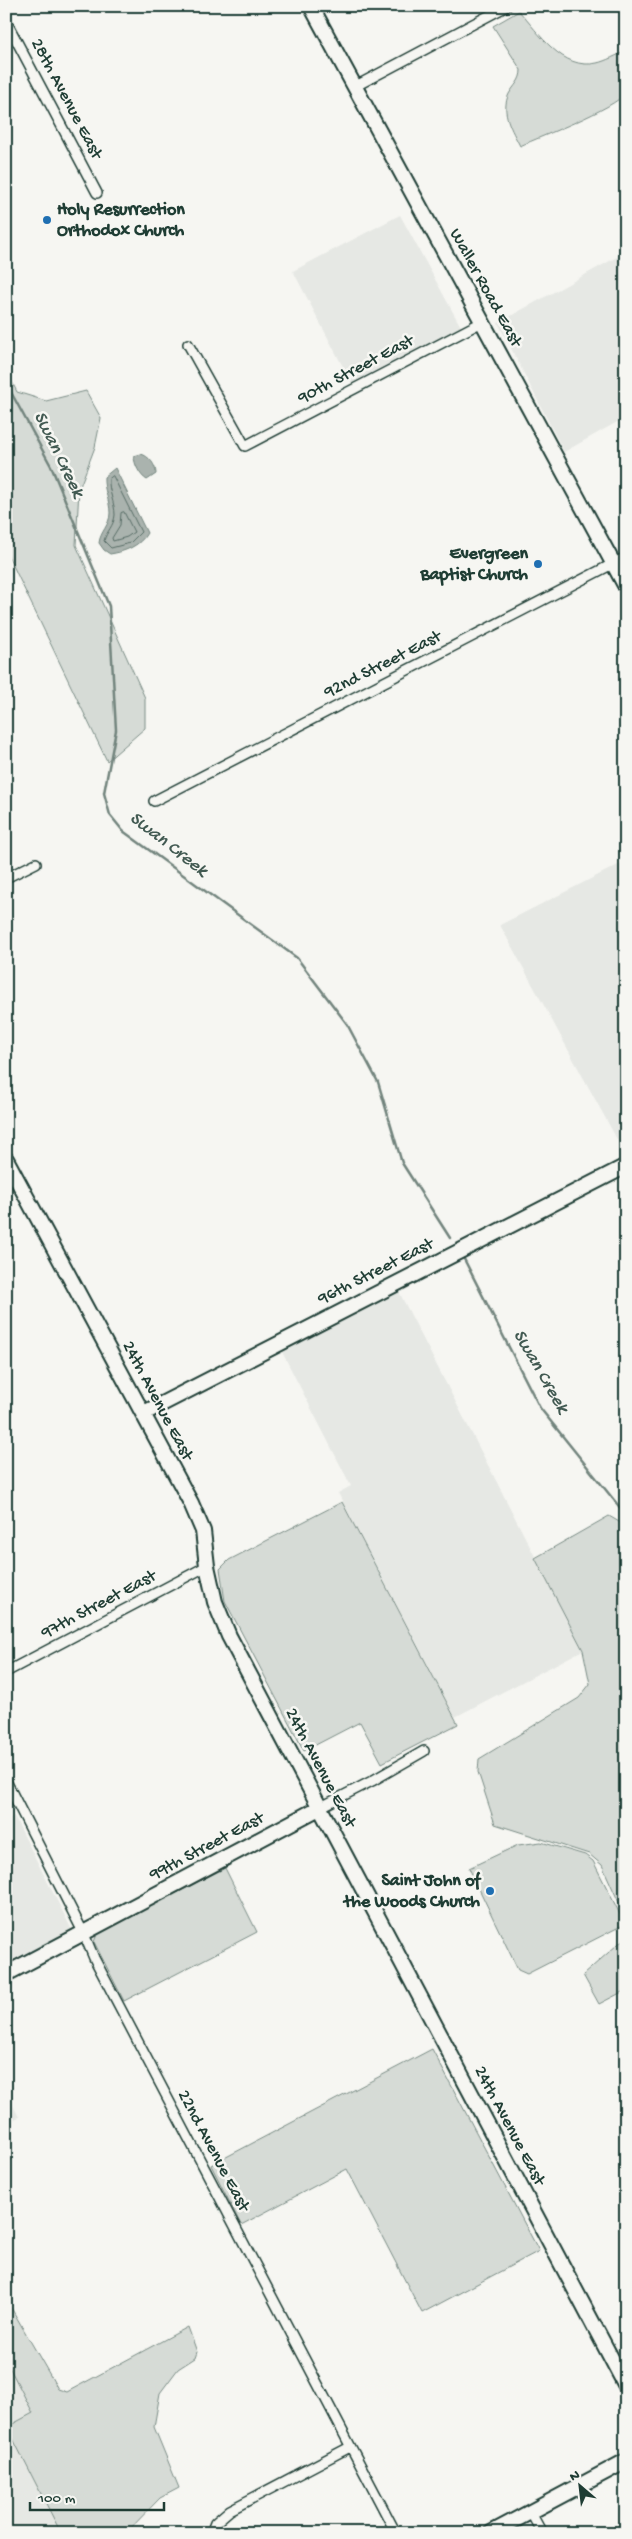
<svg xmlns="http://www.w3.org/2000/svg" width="632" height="2539" viewBox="0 0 632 2539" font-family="'Gochi Hand',sans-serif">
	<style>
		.built { fill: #e6e8e4 }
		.green { fill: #d6dbd6; stroke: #7a8c85 }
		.water { fill: #aab3ae; stroke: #72847d }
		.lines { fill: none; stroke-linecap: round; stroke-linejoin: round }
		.shore { stroke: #576c65; stroke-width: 1 }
		.stream { stroke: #72847d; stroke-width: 2.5 }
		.street-casing { stroke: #1f3d34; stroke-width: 12 }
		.secondary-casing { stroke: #1f3d34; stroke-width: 18 }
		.street { stroke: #f6f6f2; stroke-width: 9 }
		.secondary { stroke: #f6f6f2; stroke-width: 14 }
		.poi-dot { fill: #1f6fb2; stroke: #f6f6f2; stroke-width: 2 }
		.labels { text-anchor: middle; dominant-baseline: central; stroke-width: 5; stroke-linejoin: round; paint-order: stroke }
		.street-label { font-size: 18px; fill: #1f3d34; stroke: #f6f6f2 }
		.poi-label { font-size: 18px; font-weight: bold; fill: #1f3d34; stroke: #f6f6f2; text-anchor: end }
		.water-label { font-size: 19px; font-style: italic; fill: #425a52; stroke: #f6f6f2 }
	</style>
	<rect width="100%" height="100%" fill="#f6f6f2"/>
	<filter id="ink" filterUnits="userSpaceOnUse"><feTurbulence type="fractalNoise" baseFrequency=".02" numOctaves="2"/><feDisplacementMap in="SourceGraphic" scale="10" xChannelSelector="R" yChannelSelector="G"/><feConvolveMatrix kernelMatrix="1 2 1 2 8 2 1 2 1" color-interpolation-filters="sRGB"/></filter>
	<g filter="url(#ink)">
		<path class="built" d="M 400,215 L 461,327 L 352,384 L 293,271 Z
			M 626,252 L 626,417 L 564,452 L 498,323 Z
			M 626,861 L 626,1139 L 619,1143 L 500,925 Z
			M 397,1288 L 583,1650 L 455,1717 L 338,1493 L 351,1486 L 280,1348 Z
			M 14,1816 L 72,1930 L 6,1963 L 6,1820 Z
			M 6,2092 L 19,2117 L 6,2123 Z
			M 6,2361 L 33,2413 L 7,2427 L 61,2533 L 6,2533 Z"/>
		<path class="green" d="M 519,11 C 539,33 562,71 597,63 C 606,61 617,55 626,51 L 626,93 C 613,109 542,136 520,146 C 512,130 500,112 509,94 C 514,85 521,81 521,70 L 493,26 Z
			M 6,370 L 17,392 L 46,401 L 86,391 L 101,418 L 95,447 L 79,489 L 76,545 L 145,698 L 145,728 L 107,761 L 6,551 Z
			M 342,1502 L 458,1724 L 382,1763 L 360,1722 L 304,1751 L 225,1601 L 220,1569 L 229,1560 Z
			M 609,1516 L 626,1526 L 626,1918 L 602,1865 L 589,1854 L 495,1824 L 478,1772 L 479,1759 L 579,1698 L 590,1684 L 583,1650 L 535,1558 Z
			M 541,1842 L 585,1855 L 593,1861 L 625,1924 L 527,1974 L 518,1970 L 469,1868 L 518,1845 Z
			M 225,1868 L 257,1932 L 124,2001 L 94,1942 L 97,1934 Z
			M 626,1937 L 626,1990 L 599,2004 L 583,1975 Z
			M 432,2049 L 539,2251 L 422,2313 L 347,2169 L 241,2225 L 211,2165 Z
			M 6,2299 L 58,2389 L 67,2392 L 188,2327 L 197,2352 L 195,2358 L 178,2369 L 160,2393 L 154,2427 L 179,2488 L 160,2498 L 126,2533 L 61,2533 L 7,2427 L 33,2413 L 6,2361 Z"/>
		<path class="water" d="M 141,454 C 149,456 156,465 156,474 L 147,480 C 140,476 134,464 134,456 Z
			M 115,468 L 147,533 C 140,546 124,552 110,554 L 104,550 L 99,543 C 100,532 110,525 110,513 C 110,500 103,490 104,477 Z"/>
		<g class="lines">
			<path class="shore" d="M 113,476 L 141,532 L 130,543 L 111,548 L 104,541 C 106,532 114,526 115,515 C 115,503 108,491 109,479 Z
				M 124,512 L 134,532 L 127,537 L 113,541 L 112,538 L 120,525 L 121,513 Z"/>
			<path class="stream" d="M 6,383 L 51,466 L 109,606 L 116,730 L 104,793 L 110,815 L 123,831 L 297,958 L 347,1024 L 378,1082 L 402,1163 L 450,1238
				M 463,1257 L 540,1408 L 626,1515"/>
			<g class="street-casing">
				<path id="street" d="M 6,21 L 97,193
					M 354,87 L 507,6
					M 188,344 L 245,446 L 482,322
					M 154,801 L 626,557
					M 6,878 L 36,863
					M 6,1672 L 207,1566
					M 6,1781 L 84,1934 L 94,1958 L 396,2533
					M 319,1808 L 372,1781 L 424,1751
					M 530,2511 L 542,2533
					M 211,2533 L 215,2523 L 230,2510 L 350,2447"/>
			</g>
			<g class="secondary-casing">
				<path id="secondary" d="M 311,6 L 626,587
					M 6,1159 L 191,1503 L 203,1531 L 207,1566 L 215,1602 L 229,1636 L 626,2386
					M 144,1413 L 626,1166
					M 6,1974 L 319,1808
					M 491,2533 L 626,2461"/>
			</g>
			<use href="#street" class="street"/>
			<use href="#secondary" class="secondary"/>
		</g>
	</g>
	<g class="poi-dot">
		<circle cx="47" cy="220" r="5"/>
		<circle cx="538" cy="564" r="5"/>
		<circle cx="490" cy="1891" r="5"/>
	</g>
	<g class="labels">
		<g class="street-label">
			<text transform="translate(66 99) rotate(62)">28th Avenue East</text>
			<text transform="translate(485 288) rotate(61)">Waller Road East</text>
			<text transform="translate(356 370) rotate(-28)">90th Street East</text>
			<text transform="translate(383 665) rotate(-27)">92nd Street East</text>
			<text transform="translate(376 1272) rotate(-27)">96th Street East</text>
			<text transform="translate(157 1401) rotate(62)">24th Avenue East</text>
			<text transform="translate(99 1605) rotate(-28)">97th Street East</text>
			<text transform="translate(320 1768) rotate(62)">24th Avenue East</text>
			<text transform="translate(207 1847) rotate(-28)">99th Street East</text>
			<text transform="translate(509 2126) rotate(62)">24th Avenue East</text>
			<text transform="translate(213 2151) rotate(62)">22nd Avenue East</text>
		</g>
		<g class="poi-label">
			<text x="57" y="210" text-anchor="start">Holy Resurrection<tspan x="57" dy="21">Orthodox Church</tspan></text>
			<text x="528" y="554">Evergreen<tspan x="528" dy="21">Baptist Church</tspan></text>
			<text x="480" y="1881">Saint John of<tspan x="480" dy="21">the Woods Church</tspan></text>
		</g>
		<g class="water-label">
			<text transform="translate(58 455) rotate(64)">Swan Creek</text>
			<text transform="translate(168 845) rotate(38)">Swan Creek</text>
			<text transform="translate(540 1372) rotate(60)">Swan Creek</text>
		</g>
	</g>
	<rect width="632" height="2539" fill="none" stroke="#f6f6f2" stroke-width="25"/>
	<rect x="12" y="12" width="607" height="2514" fill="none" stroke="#1f3d34" stroke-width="2" filter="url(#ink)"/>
	<g transform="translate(580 2486) rotate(332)" stroke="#f6f6f2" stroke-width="4" paint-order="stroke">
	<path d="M0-4L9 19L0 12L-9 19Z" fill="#1f3d34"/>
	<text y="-8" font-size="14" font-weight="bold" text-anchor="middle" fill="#1f3d34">N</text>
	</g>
	<path d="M30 2502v8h134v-8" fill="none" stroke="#1f3d34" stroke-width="2.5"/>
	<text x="38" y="2502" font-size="15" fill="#1f3d34" stroke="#f6f6f2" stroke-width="4" paint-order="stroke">100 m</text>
</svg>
